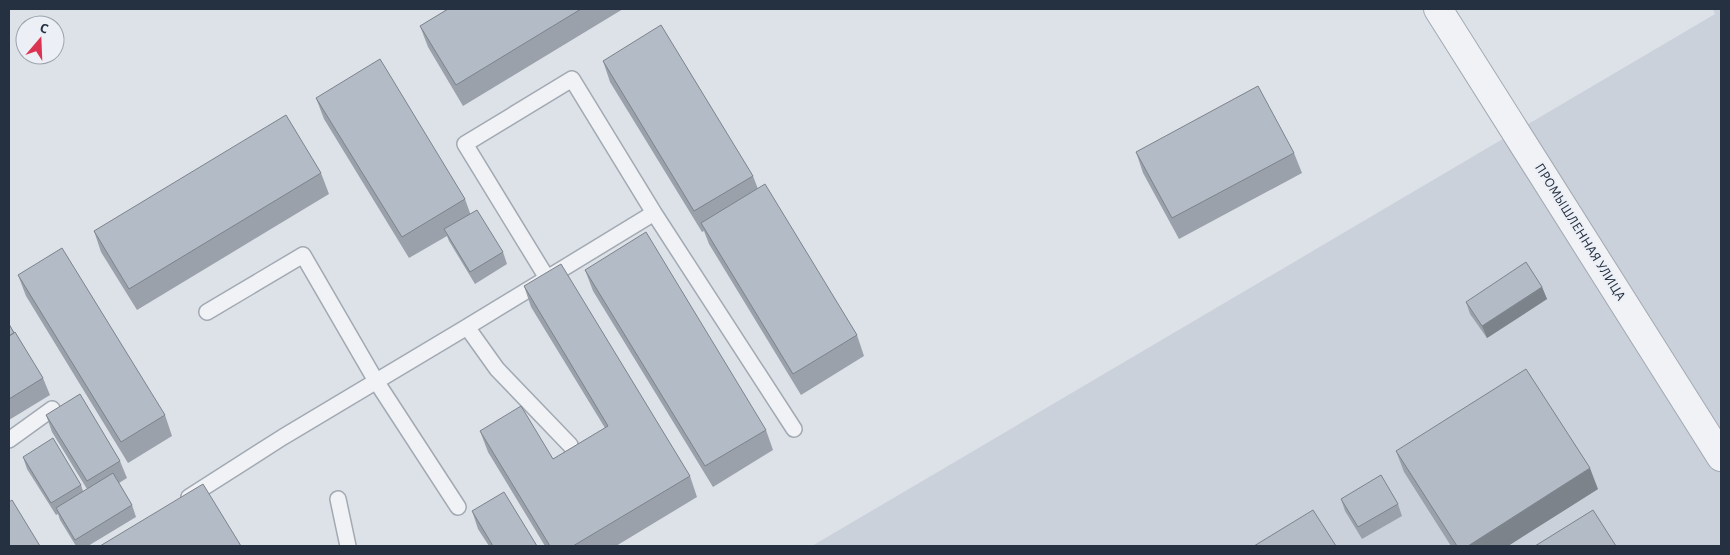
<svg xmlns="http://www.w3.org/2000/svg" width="1730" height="555" viewBox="0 0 1730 555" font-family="'Alegreya Sans',sans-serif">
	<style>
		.built { fill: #cad1da }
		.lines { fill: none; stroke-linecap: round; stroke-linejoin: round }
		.lane-casing { stroke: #a2a9b2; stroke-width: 18 }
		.street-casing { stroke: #a2a9b2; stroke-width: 30 }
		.lane { stroke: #f0f2f6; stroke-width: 15 }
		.street { stroke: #f0f2f6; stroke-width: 28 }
		.wall { fill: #9aa1aa }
		.shaded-wall { fill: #7d838b }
		.building { fill: #b3bbc6; stroke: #7d838b }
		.labels { text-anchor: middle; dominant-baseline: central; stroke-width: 4; stroke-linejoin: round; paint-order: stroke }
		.street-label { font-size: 14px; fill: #253040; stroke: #ecf0f6 }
	</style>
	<rect width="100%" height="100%" fill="#dde2e8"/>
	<path class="built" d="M 1713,9 L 1721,9 L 1721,546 L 812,546 L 1715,14 Z"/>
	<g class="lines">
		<g class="lane-casing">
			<path id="lane" d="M 654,213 L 794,429
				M 207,312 L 303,255 L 376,381 L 458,507
				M 467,327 L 654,213 L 572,79 L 465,144 L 547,278
				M 9,440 L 52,409
				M 189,497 L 283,437 L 467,327 L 497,369 L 570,445
				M 338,499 L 348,546"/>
		</g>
		<g class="street-casing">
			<path id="street" d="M 1438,9 L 1721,457"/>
		</g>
		<use href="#lane" class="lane"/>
		<use href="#street" class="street"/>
	</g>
	<path class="wall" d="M 448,9 L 623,9 L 463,106 L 428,47 L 420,26 Z
		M 603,61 L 753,176 L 758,189 L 857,335 L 864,356 L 801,395 L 709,244 L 704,231 L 702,232 L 610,82 Z
		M 316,98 L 465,199 L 470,213 L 503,252 L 507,264 L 475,284 L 449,241 L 447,236 L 409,258 L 324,119 Z
		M 1136,152 L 1294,153 L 1302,173 L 1179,239 L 1143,173 Z
		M 321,173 L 329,194 L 137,310 L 101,252 L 94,231 Z
		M 585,270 L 766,430 L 773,450 L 713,487 L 593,291 Z
		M 18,275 L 165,415 L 172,436 L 128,463 L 26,296 Z
		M 524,286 L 690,476 L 697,497 L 616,546 L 545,546 L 488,452 L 480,431 L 553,459 L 605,428 L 531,307 Z
		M 1542,287 L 1547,299 L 1487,338 L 1470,314 L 1466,302 Z
		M 9,324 L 43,378 L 50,395 L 9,420 Z
		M 46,415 L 120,461 L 127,478 L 119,483 L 132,505 L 136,517 L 88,546 L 76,546 L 60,520 L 58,514 L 56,515 L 27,469 L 23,457 L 81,485 L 83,491 L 87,489 L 52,432 Z
		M 1396,451 L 1598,489 L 1508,546 L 1451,546 L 1404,472 Z
		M 1341,499 L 1398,504 L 1402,516 L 1362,539 L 1345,511 Z
		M 472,511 L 537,546 L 489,546 L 478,529 Z"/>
	<path class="shaded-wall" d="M 1542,287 L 1547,299 L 1487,338 L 1482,326 Z
		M 1590,468 L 1598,489 L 1508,546 L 1468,546 Z"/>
	<path class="building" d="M 448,9 L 581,9 L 456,85 L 420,26 Z
		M 661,25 L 753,176 L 694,211 L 603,61 Z
		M 380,59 L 465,199 L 402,237 L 316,98 Z
		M 1258,86 L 1294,153 L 1172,218 L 1136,152 Z
		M 286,115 L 321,173 L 129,289 L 94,231 Z
		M 765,184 L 857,335 L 793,374 L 701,223 Z
		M 477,210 L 503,252 L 470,272 L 444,229 Z
		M 646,232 L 766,430 L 705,466 L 585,270 Z
		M 62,248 L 165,415 L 121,442 L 18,275 Z
		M 1526,262 L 1542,287 L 1482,326 L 1466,302 Z
		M 561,264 L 690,476 L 573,546 L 550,546 L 480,431 L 521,406 L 553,459 L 608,426 L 524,286 Z
		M 9,324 L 14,333 L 9,336 Z
		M 15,332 L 43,378 L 9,399 L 9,336 Z
		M 1526,369 L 1590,468 L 1468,546 L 1457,546 L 1396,451 Z
		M 80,394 L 120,461 L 87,481 L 46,415 Z
		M 53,438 L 81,485 L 51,503 L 23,457 Z
		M 113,473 L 132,505 L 75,540 L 56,508 Z
		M 1381,475 L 1398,504 L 1358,527 L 1341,499 Z
		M 203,484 L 241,546 L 100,546 Z
		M 504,492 L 537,546 L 493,546 L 472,511 Z
		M 12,500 L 40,546 L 9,546 L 9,502 Z
		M 1313,510 L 1336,546 L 1254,546 Z
		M 1593,510 L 1616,546 L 1535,546 Z"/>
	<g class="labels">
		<g class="street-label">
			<text transform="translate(1580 232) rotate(58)">ПРОМЫШЛЕННАЯ УЛИЦА</text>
		</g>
	</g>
	<rect width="1730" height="555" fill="none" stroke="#253040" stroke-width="20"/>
	<g transform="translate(40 40) rotate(19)"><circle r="24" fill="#ecf0f6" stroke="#9ca3ad"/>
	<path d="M0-4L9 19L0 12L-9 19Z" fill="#db3452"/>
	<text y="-8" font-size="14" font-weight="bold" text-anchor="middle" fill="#253040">С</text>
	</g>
</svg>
